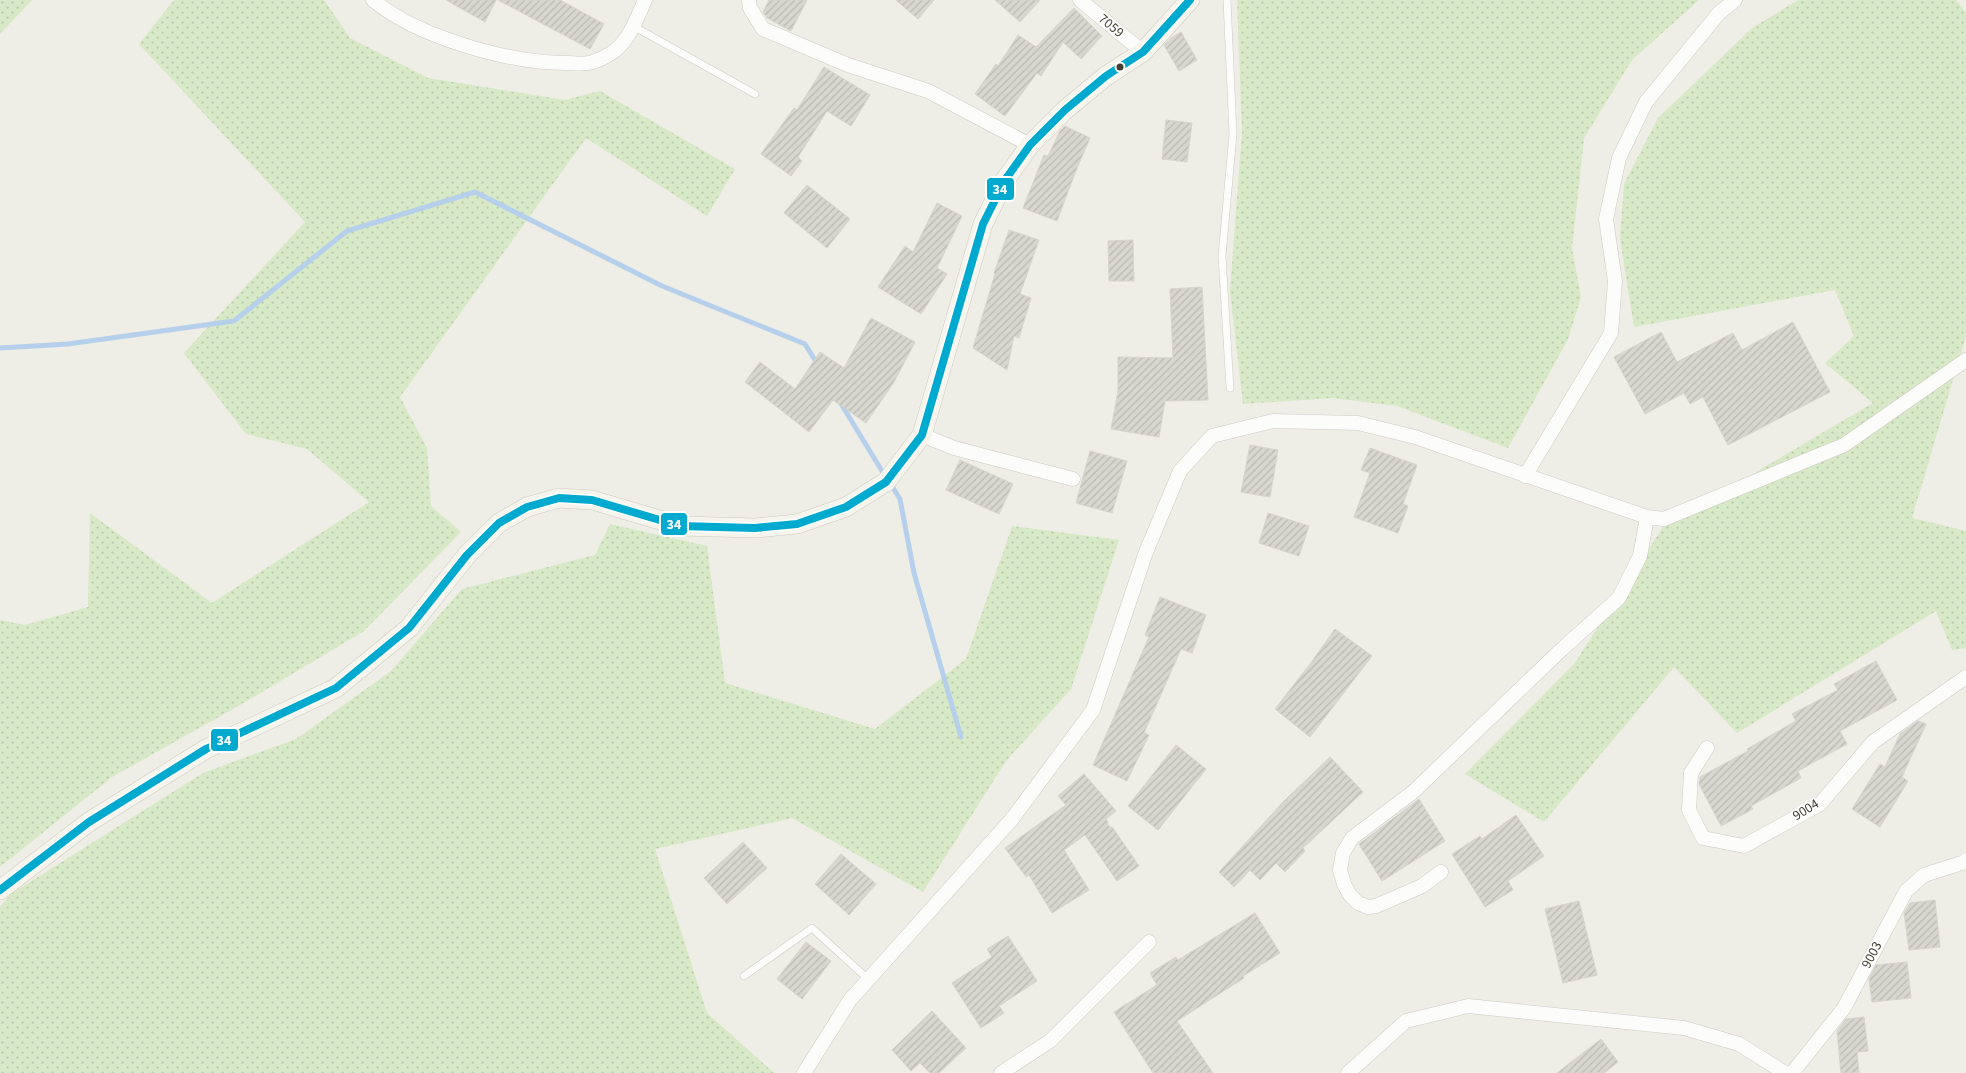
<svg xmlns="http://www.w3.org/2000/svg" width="1966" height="1073" viewBox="0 0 1966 1073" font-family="'Source Sans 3',sans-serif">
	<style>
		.grass { fill: url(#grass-dots) }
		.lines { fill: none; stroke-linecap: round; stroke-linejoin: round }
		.stream { stroke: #b6d0ec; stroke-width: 5 }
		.building { fill: url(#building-hatch); stroke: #d6d4cc }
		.lane-casing { stroke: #cccbc4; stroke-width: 8 }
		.street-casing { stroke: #cccbc4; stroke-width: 15 }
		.secondary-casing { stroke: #cecbbd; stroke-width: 20 }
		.lane { stroke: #fcfcfb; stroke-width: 7 }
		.street { stroke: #fcfcfb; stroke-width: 14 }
		.secondary { stroke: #f6f5ed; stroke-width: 19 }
		.bus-1-casing { stroke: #fff; stroke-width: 11 }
		.bus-1 { stroke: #00a9ce; stroke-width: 8 }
		.bus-dot { fill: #433f33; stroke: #fff; stroke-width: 2 }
		.labels { text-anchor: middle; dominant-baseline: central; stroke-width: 4; stroke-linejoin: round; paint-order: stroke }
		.street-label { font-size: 14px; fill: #433f33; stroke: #fff }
		.line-badge { stroke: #fff; stroke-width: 2 }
		.badge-label { font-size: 14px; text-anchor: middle; font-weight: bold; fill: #fff }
	</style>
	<defs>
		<pattern id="grass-dots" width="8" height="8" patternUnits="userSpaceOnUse" patternTransform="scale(1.25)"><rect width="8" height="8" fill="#d7e9c6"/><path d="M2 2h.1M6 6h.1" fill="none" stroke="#bac9ab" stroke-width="1.8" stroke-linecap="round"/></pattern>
		<pattern id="building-hatch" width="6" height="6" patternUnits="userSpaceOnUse" patternTransform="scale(1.25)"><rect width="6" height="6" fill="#d7d6cf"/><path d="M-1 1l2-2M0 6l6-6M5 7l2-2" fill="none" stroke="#bab9b2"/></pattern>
	</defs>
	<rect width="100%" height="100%" fill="#eeede6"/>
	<path class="grass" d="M 0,0 L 32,0 L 0,34 Z
		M 174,0 L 324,0 L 350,38 L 428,78 L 565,100 L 600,91 L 735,169 L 707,216 L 586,138 L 400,397 L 427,448 L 431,506 L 461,532 L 364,631 L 240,705 L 112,777 L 0,867 L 0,620 L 25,625 L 88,607 L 90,513 L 212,603 L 369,502 L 307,449 L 246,434 L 184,353 L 305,222 L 139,44 Z
		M 1237,0 L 1699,0 L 1632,60 L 1584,138 L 1572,248 L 1581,297 L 1568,339 L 1508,448 L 1397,406 L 1333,398 L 1243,404 L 1230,291 L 1242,133 Z
		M 1798,0 L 1956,0 L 1966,13 L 1966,336 L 1912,518 L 1966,531 L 1966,648 L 1952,650 L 1936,611 L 1737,733 L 1674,667 L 1544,822 L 1465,774 L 1574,664 L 1663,527 L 1873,403 L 1825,363 L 1854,336 L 1835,290 L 1634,327 L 1620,238 L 1624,184 L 1658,118 L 1752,28 Z
		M 610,524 L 707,546 L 725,683 L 875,729 L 966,659 L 1012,526 L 1119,540 L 1071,689 L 1006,761 L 923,892 L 792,818 L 655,849 L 707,1013 L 774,1073 L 0,1073 L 0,907 L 11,894 L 203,773 L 296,739 L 391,671 L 462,589 L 595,555 Z"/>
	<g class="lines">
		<path class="stream" d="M 0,348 L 68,344 L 234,321 L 347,231 L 475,192 L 662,286 L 805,344 L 818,365
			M 840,402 L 885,476
			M 890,483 L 900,499 L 914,573 L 961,737"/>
	</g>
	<path class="building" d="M 446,0 L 496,0 L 485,22 Z
		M 498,0 L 560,0 L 604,24 L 590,49 Z
		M 769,0 L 807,0 L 791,31 L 767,18 L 763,12 Z
		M 896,0 L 934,0 L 918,19 Z
		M 995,0 L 1040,0 L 1020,22 Z
		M 1074,8 L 1102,36 L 1081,59 L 1063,42 L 1041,76 L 1037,73 L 1005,116 L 975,94 L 996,64 L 998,66 L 1018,35 L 1036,47 Z
		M 1181,32 L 1197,60 L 1179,71 L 1164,45 L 1171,38 Z
		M 824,67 L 870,95 L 851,126 L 827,111 L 798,157 L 802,161 L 791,176 L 761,154 L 794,108 L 797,110 Z
		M 1166,120 L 1192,123 L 1187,162 L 1162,159 Z
		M 1065,126 L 1090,138 L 1077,168 L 1057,221 L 1023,208 L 1044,155 L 1048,156 L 1060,131 Z
		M 807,185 L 850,219 L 827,248 L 784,213 Z
		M 937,203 L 962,216 L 937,268 L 947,274 L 921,314 L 878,287 L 905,246 L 913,252 Z
		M 1009,230 L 1039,240 L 1020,294 L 1031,298 L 1019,338 L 1014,336 L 1007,370 L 973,348 L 995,274 L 994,273 Z
		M 1133,240 L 1134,281 L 1109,281 L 1108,241 Z
		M 1202,287 L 1208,400 L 1165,401 L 1159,437 L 1111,429 L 1118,391 L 1118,357 L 1173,358 L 1170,289 Z
		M 871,318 L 915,342 L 894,382 L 866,423 L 833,400 L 809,432 L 745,382 L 760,362 L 795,389 L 820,352 L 844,368 Z
		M 1793,322 L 1830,392 L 1728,445 L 1703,397 L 1690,404 L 1684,393 L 1645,414 L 1614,357 L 1661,332 L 1677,362 L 1733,333 L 1742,350 Z
		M 1250,445 L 1278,450 L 1270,497 L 1241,492 Z
		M 1370,448 L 1417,465 L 1403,504 L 1408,506 L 1398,533 L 1354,517 L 1370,473 L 1361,470 Z
		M 1090,451 L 1127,461 L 1112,513 L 1076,503 Z
		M 960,460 L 1013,484 L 999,514 L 946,490 Z
		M 1268,513 L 1309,526 L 1299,556 L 1259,543 Z
		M 1160,597 L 1206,615 L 1192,653 L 1181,649 L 1144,733 L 1149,735 L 1127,781 L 1093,765 L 1149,637 L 1145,635 Z
		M 1335,629 L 1372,656 L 1310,737 L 1275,709 L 1310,664 Z
		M 1876,661 L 1897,700 L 1840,731 L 1847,744 L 1798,771 L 1801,778 L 1751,806 L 1753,809 L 1721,826 L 1699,784 L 1700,777 L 1748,751 L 1747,749 L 1796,721 L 1792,714 L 1838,690 L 1834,684 Z
		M 1918,721 L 1926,724 L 1902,777 L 1908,781 L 1880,827 L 1852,809 L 1880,764 L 1885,767 L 1900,734 Z
		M 1176,745 L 1206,769 L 1158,830 L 1128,806 Z
		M 1330,757 L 1363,792 L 1303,848 L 1305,851 L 1285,872 L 1276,863 L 1260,880 L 1250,870 L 1234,887 L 1219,872 L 1284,801 Z
		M 1084,774 L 1116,811 L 1106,819 L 1108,822 L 1107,825 L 1113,828 L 1139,866 L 1117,881 L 1085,835 L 1064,850 L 1089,890 L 1052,913 L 1029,875 L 1026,877 L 1005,848 L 1066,805 L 1058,796 Z
		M 1419,799 L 1445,841 L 1382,881 L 1359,844 Z
		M 1516,815 L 1544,856 L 1508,881 L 1513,890 L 1485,907 L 1452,854 L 1480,836 L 1482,839 Z
		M 743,842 L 767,868 L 727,904 L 704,878 Z
		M 841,854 L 876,884 L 849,915 L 815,884 Z
		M 1935,900 L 1940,947 L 1909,950 L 1904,913 L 1910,903 Z
		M 1579,901 L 1597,975 L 1563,983 L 1545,909 Z
		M 1255,913 L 1280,953 L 1243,976 L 1244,978 L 1177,1021 L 1213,1073 L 1153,1073 L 1114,1012 L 1157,985 L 1150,973 L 1176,957 L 1178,960 Z
		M 1008,936 L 1037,981 L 999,1006 L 1004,1013 L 981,1028 L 952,983 L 992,957 L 987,949 Z
		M 806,942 L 831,961 L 802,999 L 777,979 Z
		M 1907,962 L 1911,998 L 1872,1002 L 1869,979 L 1876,965 Z
		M 932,1011 L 966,1048 L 939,1073 L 930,1073 L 920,1063 L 911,1071 L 892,1050 Z
		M 1864,1017 L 1868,1051 L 1857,1052 L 1859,1073 L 1841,1073 L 1837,1031 L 1846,1019 Z
		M 1601,1039 L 1618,1062 L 1604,1073 L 1557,1073 Z"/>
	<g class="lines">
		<g class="lane-casing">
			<path id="lane" d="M 1227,0 L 1233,134 L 1222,256 L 1230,388
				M 633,26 L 755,94
				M 744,976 L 812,928 L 868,979"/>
		</g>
		<g class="street-casing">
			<path id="street" d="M 373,0 C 417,37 509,63 566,63 C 574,63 585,65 593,62 C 599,60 605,57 610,54 C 628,44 637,18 645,0
				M 749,0 L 750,8 L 763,29 L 848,65 L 928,91 L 1030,145
				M 1080,0 L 1143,52
				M 922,435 L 954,448 L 1073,479
				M 1525,476 L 1611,333 L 1615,281 L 1606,219 L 1619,158 L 1646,102 L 1719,13 L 1735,0
				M 1707,748 L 1691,773 L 1689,810 L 1703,838 L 1744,846 L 1820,804 L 1873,742 L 1966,677
				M 1441,872 L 1422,886 L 1376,906 L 1368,907 L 1358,903 L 1350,895 L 1344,884 L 1340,870 L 1343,853 L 1352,838 L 1413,792 L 1562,649 L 1619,598 L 1640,556 L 1647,517
				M 804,1073 L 850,1000 L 1012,819 L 1093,710 L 1146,552 L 1180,471 L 1212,436 L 1273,421 L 1358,423 L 1415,437 L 1647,517 L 1664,519 L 1844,445 L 1966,360
				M 1001,1073 L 1050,1041 L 1149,942
				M 1348,1073 L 1406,1021 L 1468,1006 L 1684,1028 L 1739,1044 L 1785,1073
				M 1792,1073 L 1844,1008 L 1906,891 L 1924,875 L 1965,862 L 1966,860"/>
		</g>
		<g class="secondary-casing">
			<path id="secondary" d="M 0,890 L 89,822 L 206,749 L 336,688 L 409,628 L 467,555 L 499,523 L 527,507 L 559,498 L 592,500 L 680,526 L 755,528 L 797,524 L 846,507 L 886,482 L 922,435 L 983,224 L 1005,180 L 1030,145 L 1065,110 L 1106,76 L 1143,52 L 1190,0"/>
		</g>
		<use href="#lane" class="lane"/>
		<use href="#street" class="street"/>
		<use href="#secondary" class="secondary"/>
		<g class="bus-1-casing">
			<path id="bus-1" d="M 0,890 L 89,822 L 206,749 L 336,688 L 409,628 L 467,555 L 499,523 L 527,507 L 559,498 L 592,500 L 680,526 L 755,528 L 797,524 L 846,507 L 886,482 L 922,435 L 983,224 L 1005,180 L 1030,145 L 1065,110 L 1106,76 L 1143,52 L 1190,0"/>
		</g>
		<use href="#bus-1" class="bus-1"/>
	</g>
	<circle class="bus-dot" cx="1120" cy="67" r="4.5"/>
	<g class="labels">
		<g class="street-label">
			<text transform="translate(1111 26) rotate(40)">7059</text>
			<text transform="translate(1806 810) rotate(-32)">9004</text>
			<text transform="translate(1872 955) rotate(-62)">9003</text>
		</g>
	</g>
	<g class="line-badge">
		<rect x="986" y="177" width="29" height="24" rx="5" fill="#00a9ce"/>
		<rect x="660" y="512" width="28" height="24" rx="5" fill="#00a9ce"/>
		<rect x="210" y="728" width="29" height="24" rx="5" fill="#00a9ce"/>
	</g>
	<g class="badge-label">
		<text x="1000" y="194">34</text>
		<text x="674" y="529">34</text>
		<text x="224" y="745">34</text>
	</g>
</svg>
